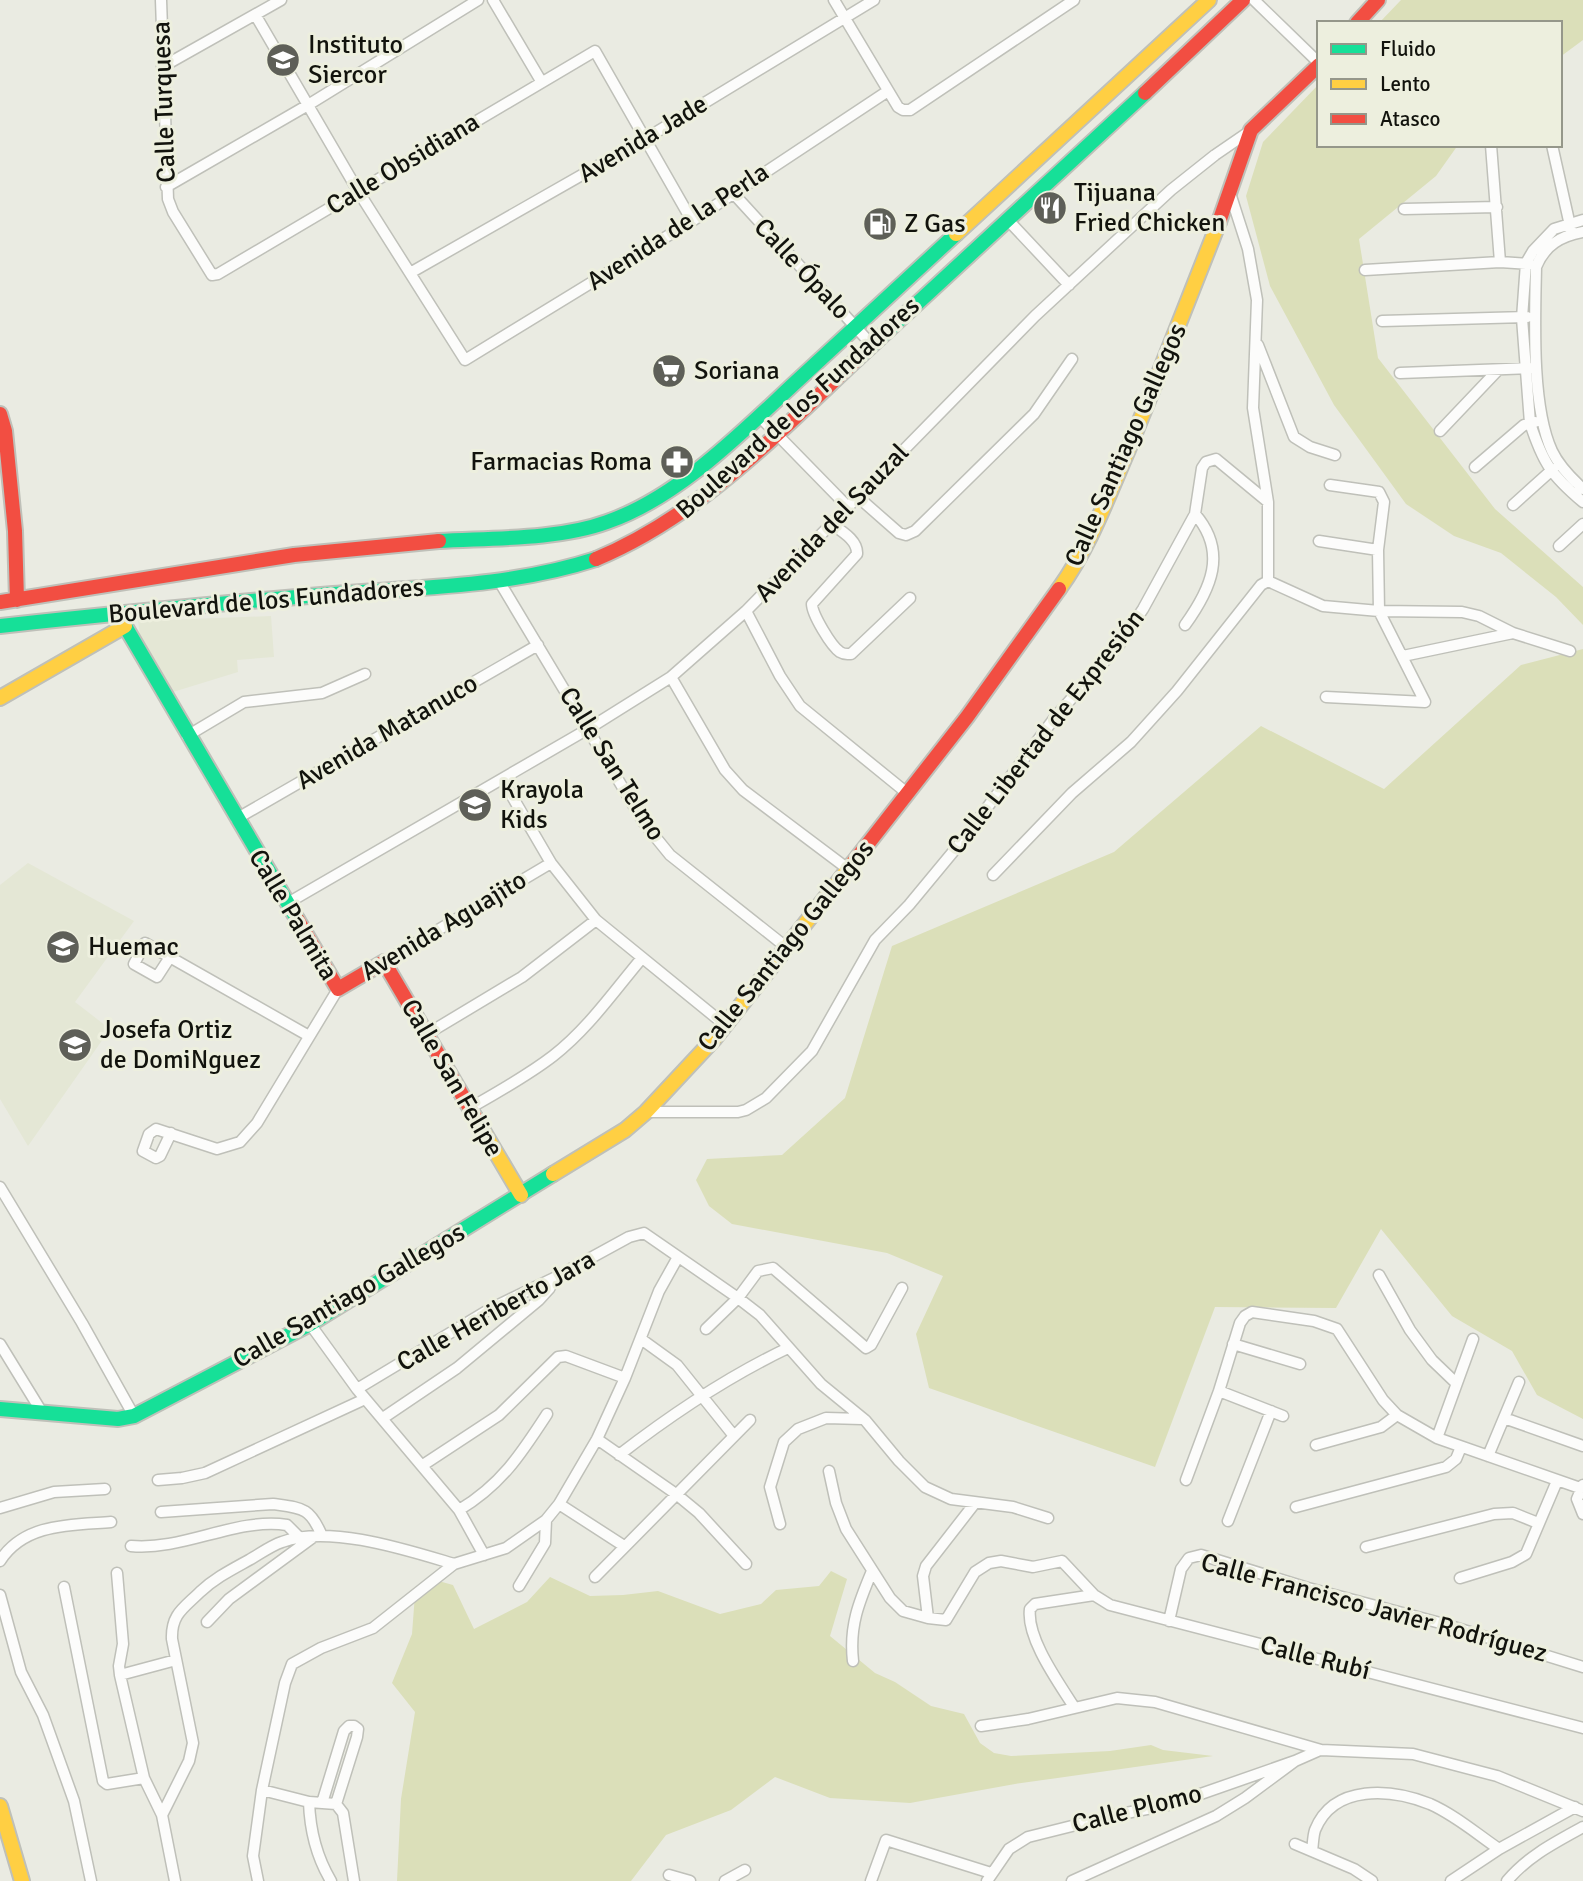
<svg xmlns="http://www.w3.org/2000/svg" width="1583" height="1881" viewBox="0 0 1583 1881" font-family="Signika,sans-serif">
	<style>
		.built { fill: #e4e7d5 }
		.green { fill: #dbdfb9 }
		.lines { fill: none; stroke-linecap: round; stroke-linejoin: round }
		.street-casing { stroke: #bfc0b9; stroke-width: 13 }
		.fast-casing { stroke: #bfc0b9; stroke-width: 18 }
		.slow-casing { stroke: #bfc0b9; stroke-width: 18 }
		.jam-casing { stroke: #bfc0b9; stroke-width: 18 }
		.street { stroke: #fcfcfb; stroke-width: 10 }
		.fast { stroke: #16e098; stroke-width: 14 }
		.slow { stroke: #ffcf43; stroke-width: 14 }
		.jam { stroke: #f24e42; stroke-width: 14 }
		.labels { text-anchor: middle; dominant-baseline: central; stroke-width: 6; stroke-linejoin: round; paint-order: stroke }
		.poi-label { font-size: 26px; fill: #12130d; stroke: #edefde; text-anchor: start }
		.street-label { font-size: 26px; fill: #12130d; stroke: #edefde }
	</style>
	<rect width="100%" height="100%" fill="#eaebe2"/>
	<path class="built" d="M 271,616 L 274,657 L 237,660 L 238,672 L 173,692 L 140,635 L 138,621 Z
		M 28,863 L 134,921 L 75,1002 L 110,1029 L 28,1146 L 0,1099 L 0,885 Z"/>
	<path class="green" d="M 1401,0 L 1583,0 L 1583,40 L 1560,57 L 1560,23 L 1379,23 Z
		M 1319,84 L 1319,145 L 1458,145 L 1436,176 L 1359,239 L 1378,358 L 1495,509 L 1583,587 L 1583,625 L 1556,597 L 1501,553 L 1454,536 L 1406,504 L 1334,405 L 1270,286 L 1246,196 L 1263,142 Z
		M 1583,649 L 1583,1419 L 1537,1395 L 1512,1351 L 1452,1316 L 1381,1229 L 1336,1308 L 1215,1307 L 1155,1467 L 929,1388 L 916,1334 L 943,1276 L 887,1253 L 732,1224 L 709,1206 L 696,1180 L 707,1159 L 782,1155 L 845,1098 L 892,946 L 1114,852 L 1261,726 L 1384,789 L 1521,665 Z
		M 831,1571 L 847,1579 L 830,1636 L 875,1673 L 895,1682 L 931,1706 L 964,1714 L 980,1743 L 994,1753 L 1011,1756 L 1110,1751 L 1151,1745 L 1163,1750 L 1213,1756 L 1015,1784 L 910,1803 L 830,1798 L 775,1777 L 731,1810 L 666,1835 L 631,1881 L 397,1881 L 401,1799 L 415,1712 L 392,1683 L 412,1634 L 415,1594 L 435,1580 L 453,1585 L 474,1629 L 527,1602 L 550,1577 L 590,1596 L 623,1595 L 658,1591 L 720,1614 L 761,1604 L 776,1590 L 819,1586 Z"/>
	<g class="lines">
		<g class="street-casing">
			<path id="street" d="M 161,0 L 168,199 L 173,212 L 212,275 L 218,274 L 595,51 L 692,221
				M 493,0 L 541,81
				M 834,0 L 898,107 L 903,110 L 910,110 L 1074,0
				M 1254,0 L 1319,63
				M 256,16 L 358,191 L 465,360 L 692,221 L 888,91
				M 162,67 L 281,0
				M 1491,145 L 1500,262
				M 1552,145 L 1571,230
				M 166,187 L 308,105 L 478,0
				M 733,193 L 872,345
				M 1230,193 L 1248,249 L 1257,300 L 1253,408 L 1268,502 L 1268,581
				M 1404,209 L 1497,207
				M 1007,219 L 1069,285
				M 1583,220 L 1554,229 L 1533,251 L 1526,263 L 1522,318 L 1530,423 C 1543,463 1551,475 1583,502
				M 1583,232 C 1561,236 1545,245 1536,267 C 1535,317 1531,406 1552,451 C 1559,466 1571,478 1583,489
				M 1365,270 L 1500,262 L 1530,264
				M 410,273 L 645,139 L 874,0
				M 1382,321 L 1527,317
				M 1258,345 L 1294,437 L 1310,447 L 1335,455
				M 1400,373 L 1530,368
				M 759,416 L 847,506
				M 1440,431 L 1498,370
				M 1475,467 L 1524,425 L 1535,422
				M 858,497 L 899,533 L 906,535 L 915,531 L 1034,414 L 1072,359
				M 1513,505 L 1553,469
				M 830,523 C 841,531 858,540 857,554 L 812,604 C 812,614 831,646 840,652 C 845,655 846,654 851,654 L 910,598
				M 1319,541 L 1378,550
				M 1559,546 L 1583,524
				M 499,581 L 644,823 L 670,855 L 786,947
				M 1268,581 L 1323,606 L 1379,611 L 1462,612 L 1479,616 L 1513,633 L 1570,651
				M 746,611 L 780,676 L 800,706 L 907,793
				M 1185,625 C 1211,589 1228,552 1195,514
				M 1403,656 L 1513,633
				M 671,677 L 725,770 L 743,790 L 848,869
				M 1326,697 L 1425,702 L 1379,611 L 1378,550 L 1384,502 L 1379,492 L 1330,485
				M 187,736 L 244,702 L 322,693 L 365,674
				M 502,779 L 551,863 L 596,920 L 725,1025
				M 236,819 L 538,645
				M 993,875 L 1072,793 L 1131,742 L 1177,691 L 1261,585 L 1268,581
				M 286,904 L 588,729 L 671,677 L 746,611 L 1035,316 L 1171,190 L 1215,155 L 1250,131
				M 170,957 L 157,977 L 134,964 L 145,943 L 309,1036
				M 384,962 L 551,863
				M 427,1034 L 522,977 L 596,920
				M 470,1108 C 498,1092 527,1076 553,1056 C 588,1029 614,991 642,958
				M 646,1112 L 738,1112 L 746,1110 L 766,1098 L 812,1051 L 875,940 L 909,905 L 962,841 L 1056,716 L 1119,645 L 1143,609 L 1195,514 L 1202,468 L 1206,462 L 1216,459 L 1268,502
				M 171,1133 L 160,1156 L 156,1158 L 143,1151 L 149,1134 L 156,1129 L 217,1149 L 240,1142 L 257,1123 L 338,989
				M 0,1187 L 82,1323 L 134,1416
				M 1379,1275 L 1410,1330 L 1432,1360 L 1456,1383
				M 310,1324 L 357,1389 L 459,1510 L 484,1555
				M 706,1329 L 738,1298 L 758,1271 L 773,1268 L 866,1348 L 871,1345 L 902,1288
				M 641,1339 L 677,1365 L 734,1436
				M 0,1344 L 43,1414
				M 1233,1344 L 1300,1364
				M 357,1389 L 490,1309 L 556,1277 L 629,1237 L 644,1233 L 738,1298 L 760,1315 L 821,1384 L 865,1420 L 899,1461 L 925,1487 L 951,1499 L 1013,1507 L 1048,1518
				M 1219,1391 L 1283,1416
				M 383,1418 L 457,1368 L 539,1300 L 549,1289 L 555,1278
				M 1504,1418 L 1583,1446
				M 1437,1438 L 1473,1339
				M 597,1439 L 676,1494 L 699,1513 L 746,1564
				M 1316,1445 L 1381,1427 L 1397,1415
				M 619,1455 C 672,1414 727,1377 788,1348
				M 1488,1456 L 1519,1382
				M 423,1465 L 499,1415 L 558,1357 L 566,1356 L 625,1378
				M 829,1471 L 836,1503 L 846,1529 L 890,1598 L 903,1611 L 928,1618 L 946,1620 L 975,1572 L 989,1563 L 1001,1561 L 1033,1567 L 1062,1561 L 1094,1595 L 1110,1605 L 1583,1728
				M 158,1480 L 182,1478 L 205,1473 L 365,1399
				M 1186,1480 L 1219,1391 L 1240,1323 L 1245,1316 L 1252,1312 L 1314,1321 L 1337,1329 L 1383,1400 L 1397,1415 L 1437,1438 L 1580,1488
				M 1583,1485 L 1577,1499 L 1583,1514
				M 559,1504 L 624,1546
				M 1296,1507 L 1446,1467 L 1456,1459 L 1461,1447
				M 0,1508 L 54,1492 L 105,1489
				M 459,1510 C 501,1485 521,1454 547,1414
				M 161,1512 L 273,1504 C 302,1508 310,1507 322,1536
				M 1228,1521 L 1271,1411
				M 780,1524 L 770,1487 L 784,1442 L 798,1429 L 826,1418 L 862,1419
				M 131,1546 C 183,1551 237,1517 287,1525 L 300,1538
				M 1366,1547 L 1494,1514 L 1513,1513 L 1538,1523
				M 0,1561 C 24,1523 71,1525 111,1522
				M 117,1573 L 123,1644 L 119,1666 L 120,1675 L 144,1778 L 162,1815 L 175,1881
				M 595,1577 L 750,1420
				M 1460,1578 L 1512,1562 L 1526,1554 L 1557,1481
				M 519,1586 L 545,1543 L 546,1520
				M 64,1587 L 103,1781 L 107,1784 L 144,1778
				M 0,1595 L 21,1672 L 43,1715 L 74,1801 L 91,1881
				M 928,1618 L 923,1576 L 926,1566 L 975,1503
				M 1169,1621 L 1181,1569 L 1189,1558 L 1201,1555 L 1308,1588 L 1444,1624 L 1583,1667
				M 207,1622 L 229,1599 L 312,1538
				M 853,1661 C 849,1626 859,1602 872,1571
				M 120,1675 L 176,1660
				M 1074,1707 C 1059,1683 1026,1638 1030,1609 L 1035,1604 L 1094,1595
				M 981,1726 L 1028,1719 L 1117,1698 L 1155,1702 L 1321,1750 L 1413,1754 L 1497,1776 L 1583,1811
				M 262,1790 L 309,1802 L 336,1804
				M 309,1802 C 310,1831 316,1856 331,1881
				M 322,1803 L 344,1731 L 349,1726 L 354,1726 L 358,1729 L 357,1737 L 336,1804
				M 336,1804 L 343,1813 L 354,1881
				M 162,1815 L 189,1761 L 193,1743 L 172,1639 C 171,1614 184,1608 200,1592 C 215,1578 231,1570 249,1560 C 260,1554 270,1546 282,1542 C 328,1524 407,1550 454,1564
				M 1295,1844 L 1354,1869 L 1372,1881
				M 1312,1851 C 1313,1844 1313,1836 1315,1830 C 1334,1783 1392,1789 1430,1804 C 1455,1815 1477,1834 1499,1849
				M 669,1875 L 690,1881
				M 258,1881 L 253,1856 L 262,1790 L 285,1683 L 292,1664 L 321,1648 L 373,1628 L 454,1564 L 506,1548 L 546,1520 L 559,1504 L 597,1439 L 625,1378 L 659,1291 L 678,1257
				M 725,1881 L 745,1870
				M 871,1881 L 886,1840 L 991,1873
				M 987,1881 L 1009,1849 L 1028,1837 L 1116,1815 L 1172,1804 L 1295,1761
				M 1072,1881 L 1216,1816 L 1245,1798 L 1295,1761 L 1320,1750
				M 1451,1881 L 1499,1849 L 1575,1807
				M 1507,1881 C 1528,1856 1554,1843 1583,1827"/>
		</g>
		<g class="fast-casing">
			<path id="fast" d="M 857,359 L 1145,93
				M 439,541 C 491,538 558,540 607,522 C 679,497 742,432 797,381 C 850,332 903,283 956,234
				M 121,614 L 125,626 L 297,919
				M 0,626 C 111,614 222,603 333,594 C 422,587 510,587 596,559
				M 0,1409 L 118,1419 L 134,1416 L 310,1324 L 553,1174"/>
		</g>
		<g class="slow-casing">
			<path id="slow" d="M 956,234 L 1209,0
				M 1059,589 C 1090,546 1107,498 1128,450 C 1159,375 1189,298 1219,222
				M 0,698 L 125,626
				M 475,1117 L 521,1195
				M 553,1174 L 625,1130 L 646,1112 L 715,1038 L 853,863
				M 0,1806 L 22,1881"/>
		</g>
		<g class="jam-casing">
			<path id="jam" d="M 1357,23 L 1378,0
				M 1145,93 L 1243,0
				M 1219,222 L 1251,130 L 1319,65
				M 0,414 L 5,431 L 15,531 L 17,600
				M 596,559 C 699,516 777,434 857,359
				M 0,602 L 294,555 L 439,541
				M 853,863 L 967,717 L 1059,589
				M 297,919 L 338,989 L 384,962 L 475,1117"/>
		</g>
		<use href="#street" class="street"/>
		<use href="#fast" class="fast"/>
		<use href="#slow" class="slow"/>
		<use href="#jam" class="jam"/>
	</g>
	<defs>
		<g id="school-disc" transform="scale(1.75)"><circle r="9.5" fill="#5e5f58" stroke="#edefde"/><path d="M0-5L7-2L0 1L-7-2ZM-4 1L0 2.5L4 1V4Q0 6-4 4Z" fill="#fff"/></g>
		<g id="restaurant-disc" transform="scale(1.75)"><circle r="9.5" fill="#5e5f58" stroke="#edefde"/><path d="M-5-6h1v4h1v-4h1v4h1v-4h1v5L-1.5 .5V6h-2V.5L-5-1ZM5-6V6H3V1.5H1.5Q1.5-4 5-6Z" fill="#fff"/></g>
		<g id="fuel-disc" transform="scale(1.75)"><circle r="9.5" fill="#5e5f58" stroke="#edefde"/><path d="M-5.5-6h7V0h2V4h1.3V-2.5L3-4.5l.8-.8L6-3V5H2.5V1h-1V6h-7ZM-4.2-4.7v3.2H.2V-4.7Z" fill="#fff"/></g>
		<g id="supermarket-disc" transform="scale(1.75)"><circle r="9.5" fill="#5e5f58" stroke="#edefde"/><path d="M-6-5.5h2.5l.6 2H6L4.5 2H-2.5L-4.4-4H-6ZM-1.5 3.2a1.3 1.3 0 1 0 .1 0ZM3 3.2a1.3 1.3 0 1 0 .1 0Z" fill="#fff"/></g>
		<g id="pharmacy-disc" transform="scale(1.75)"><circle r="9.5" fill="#5e5f58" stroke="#edefde"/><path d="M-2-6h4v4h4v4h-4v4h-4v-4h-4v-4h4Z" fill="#fff"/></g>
	</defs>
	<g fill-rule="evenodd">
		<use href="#school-disc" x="283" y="60"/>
		<use href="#restaurant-disc" x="1050" y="208"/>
		<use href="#fuel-disc" x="880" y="224"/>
		<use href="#supermarket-disc" x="669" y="371"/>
		<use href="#pharmacy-disc" x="677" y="462"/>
		<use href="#school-disc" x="475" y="805"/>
		<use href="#school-disc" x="63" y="947"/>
		<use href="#school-disc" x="75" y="1045"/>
	</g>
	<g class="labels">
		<g class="poi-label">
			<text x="308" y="45">Instituto<tspan x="308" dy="30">Siercor</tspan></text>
			<text x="1074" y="193">Tijuana<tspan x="1074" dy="30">Fried Chicken</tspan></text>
			<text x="904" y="224">Z Gas</text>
			<text x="694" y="371">Soriana</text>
			<text x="652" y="462" text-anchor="end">Farmacias Roma</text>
			<text x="500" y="790">Krayola<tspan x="500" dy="30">Kids</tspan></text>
			<text x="88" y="947">Huemac</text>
			<text x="100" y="1030">Josefa Ortiz<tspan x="100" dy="30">de DomiNguez</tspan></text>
		</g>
		<g class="street-label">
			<text transform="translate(164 102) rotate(-92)">Calle Turquesa</text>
			<text transform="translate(643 139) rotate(-31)">Avenida Jade</text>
			<text transform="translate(403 164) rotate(-31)">Calle Obsidiana</text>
			<text transform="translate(678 227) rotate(-33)">Avenida de la Perla</text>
			<text transform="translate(802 269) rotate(47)">Calle Ópalo</text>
			<text transform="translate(798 408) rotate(-42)">Boulevard de los Fundadores</text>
			<text transform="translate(1126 445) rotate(-66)">Calle Santiago Gallegos</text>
			<text transform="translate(832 523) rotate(-46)">Avenida del Sauzal</text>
			<text transform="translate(266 601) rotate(-5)">Boulevard de los Fundadores</text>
			<text transform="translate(387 732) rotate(-30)">Avenida Matanuco</text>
			<text transform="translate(1046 732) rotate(-52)">Calle Libertad de Expresión</text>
			<text transform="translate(612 764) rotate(58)">Calle San Telmo</text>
			<text transform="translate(293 915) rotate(59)">Calle Palmita</text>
			<text transform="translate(444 926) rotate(-31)">Avenida Aguajito</text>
			<text transform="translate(786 946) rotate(-51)">Calle Santiago Gallegos</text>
			<text transform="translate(452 1078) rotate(60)">Calle San Felipe</text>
			<text transform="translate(349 1296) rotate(-30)">Calle Santiago Gallegos</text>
			<text transform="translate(496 1311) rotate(-29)">Calle Heriberto Jara</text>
			<text transform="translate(1374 1608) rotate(15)">Calle Francisco Javier Rodríguez</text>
			<text transform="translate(1315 1658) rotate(14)">Calle Rubí</text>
			<text transform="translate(1137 1809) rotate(-14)">Calle Plomo</text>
		</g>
	</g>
	<rect x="1317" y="21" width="245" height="126" fill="#edefde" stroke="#95978a" stroke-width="2"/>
	<rect x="1331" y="44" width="35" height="10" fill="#16e098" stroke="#95978a" stroke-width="2"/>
	<text x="1380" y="56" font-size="21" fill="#12130d">Fluido</text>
	<rect x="1331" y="79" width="35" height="10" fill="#ffcf43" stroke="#95978a" stroke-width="2"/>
	<text x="1380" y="91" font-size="21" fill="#12130d">Lento</text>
	<rect x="1331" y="114" width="35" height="10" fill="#f24e42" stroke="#95978a" stroke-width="2"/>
	<text x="1380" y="126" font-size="21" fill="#12130d">Atasco</text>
</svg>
